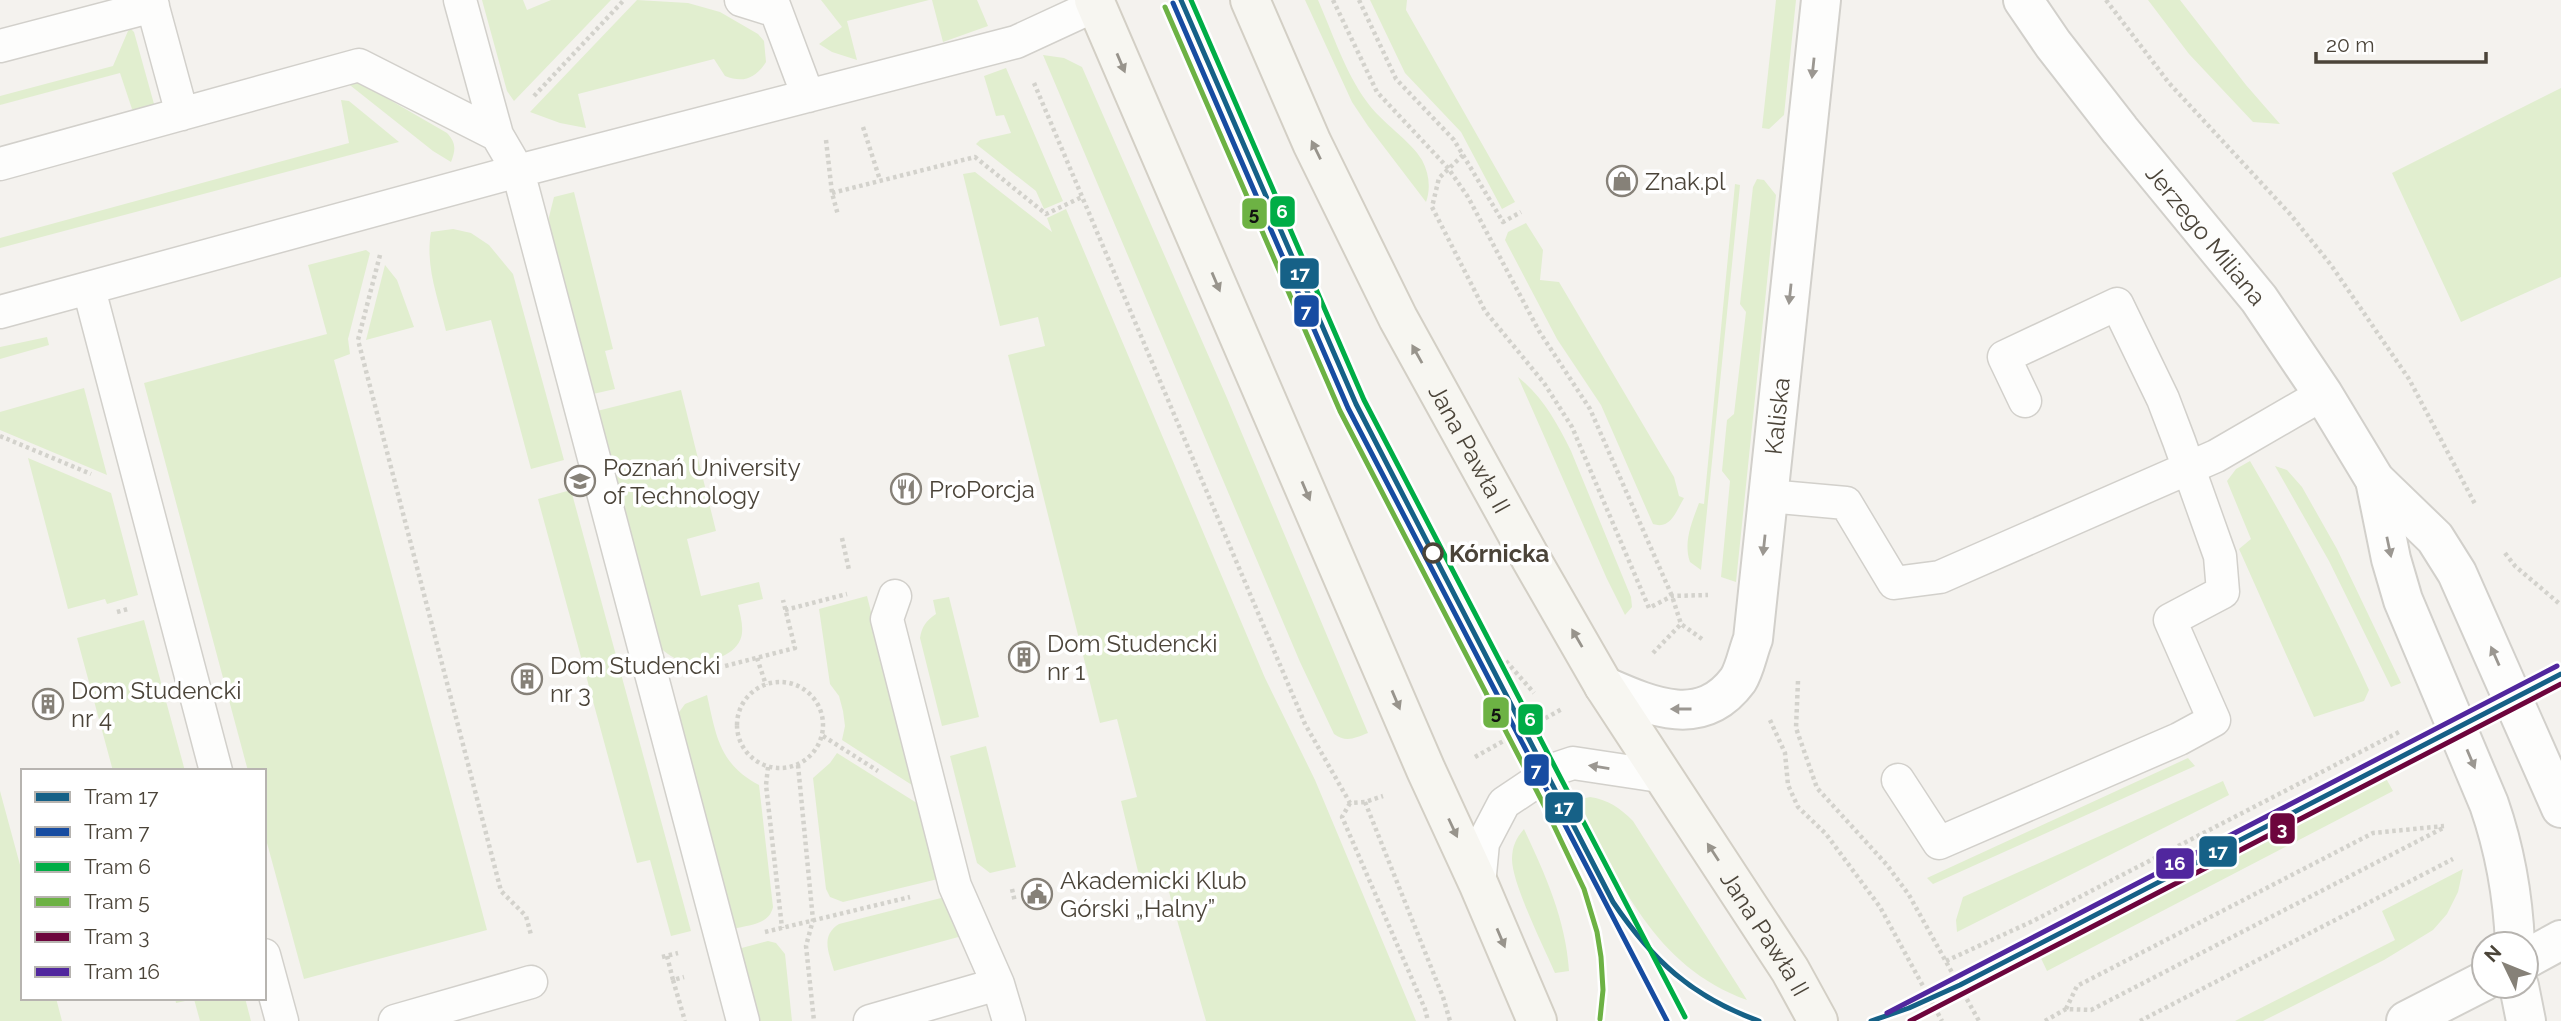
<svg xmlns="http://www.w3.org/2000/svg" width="2561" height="1021" viewBox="0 0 2561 1021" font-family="Raleway,sans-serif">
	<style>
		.green { fill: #e1eecf }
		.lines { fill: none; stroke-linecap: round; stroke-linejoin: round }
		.lane-casing { stroke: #d2d0cb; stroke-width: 35 }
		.street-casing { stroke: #d2d0cb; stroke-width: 42 }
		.secondary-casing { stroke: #d3cfc5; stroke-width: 42 }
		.path { stroke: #d3d2cc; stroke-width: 4.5; stroke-dasharray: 3.5 3.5; stroke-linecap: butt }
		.lane { stroke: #fdfdfc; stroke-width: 32 }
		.street { stroke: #fdfdfc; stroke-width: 38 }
		.secondary { stroke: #f7f6f1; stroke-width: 38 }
		.tram-1-casing { stroke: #fff; stroke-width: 10 }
		.tram-2-casing { stroke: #fff; stroke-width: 10 }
		.tram-3-casing { stroke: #fff; stroke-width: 10 }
		.tram-4-casing { stroke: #fff; stroke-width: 10 }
		.tram-5-casing { stroke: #fff; stroke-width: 10 }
		.tram-6-casing { stroke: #fff; stroke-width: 10 }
		.tram-1 { stroke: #166187; stroke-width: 5 }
		.tram-2 { stroke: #174ca1; stroke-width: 5 }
		.tram-3 { stroke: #00ad46; stroke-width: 5 }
		.tram-4 { stroke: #6db244; stroke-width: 5 }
		.tram-5 { stroke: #6d053d; stroke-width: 5 }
		.tram-6 { stroke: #51279e; stroke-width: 5 }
		.oneway { fill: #98948c }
		.oneway2 { fill: #9b9791 }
		.stop-dot { fill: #fff; stroke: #4b4439; stroke-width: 3.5 }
		.labels { text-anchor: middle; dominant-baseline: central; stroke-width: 7; stroke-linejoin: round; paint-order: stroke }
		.poi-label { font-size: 24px; fill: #4b4439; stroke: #fff; text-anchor: start }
		.street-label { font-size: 24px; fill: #4b4439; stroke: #fff }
		.stop-label { font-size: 24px; font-weight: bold; fill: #4b4439; stroke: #fff; text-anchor: start }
		.line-badge { stroke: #fff; stroke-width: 2.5 }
		.badge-label { font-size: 19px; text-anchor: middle; font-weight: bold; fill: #fff }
		.pale-badge-label { font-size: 19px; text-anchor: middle; font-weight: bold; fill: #111 }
	</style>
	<rect width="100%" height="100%" fill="#f4f2ee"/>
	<path class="green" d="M 482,0 L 523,0 L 527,10 L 551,0 L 611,0 L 514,101 L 507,91 Z
		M 637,0 L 688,3 L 720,12 L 758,34 L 764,41 L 766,62 C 755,79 743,83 725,76 L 714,59 L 578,94 L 586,128 L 560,123 L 530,112 Z
		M 821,0 L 929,0 L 847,21 L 857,60 L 832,52 L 819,44 L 842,27 Z
		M 932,0 L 977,0 L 988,26 L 943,42 Z
		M 1305,0 L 1318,0 C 1333,34 1345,72 1367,102 C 1381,122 1411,141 1422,160 C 1429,173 1431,188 1426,202 L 1368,126 L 1352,102 Z
		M 1370,0 L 1407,0 L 1406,10 L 1515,202 L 1502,209 L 1461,132 L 1405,73 Z
		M 1776,0 L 1796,0 L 1784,115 L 1769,129 L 1762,128 Z
		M 2148,0 L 2180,0 L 2246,85 L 2280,124 L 2253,122 L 2189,54 Z
		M 131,29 L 134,32 L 154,104 L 151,108 L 137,111 L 132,109 L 120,73 L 0,105 L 0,96 L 113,66 L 128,31 Z
		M 1043,55 L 1064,58 L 1082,67 L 1227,398 L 1368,733 C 1355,738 1346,743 1334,734 L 1300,662 Z
		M 1006,68 L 1063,201 L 1044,209 L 1036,191 L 976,144 L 980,140 L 1011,133 L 1004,115 L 996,116 L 984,76 Z
		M 357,81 L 447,133 C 456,143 456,149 451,162 L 433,151 L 346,82 Z
		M 2561,88 L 2561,277 L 2461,322 L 2392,173 Z
		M 341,100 L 349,101 L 399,142 L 0,248 L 0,238 L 349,143 Z
		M 975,172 L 1052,232 L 1047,218 L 1066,209 L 1265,678 L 1315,780 L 1416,1021 L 1206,1021 L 1167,885 L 1143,892 L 1121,801 L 1137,797 L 1117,719 L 1100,723 L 1008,355 L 1045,346 L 1038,317 L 1000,326 L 963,174 Z
		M 1757,179 L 1764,180 L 1776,195 L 1736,582 L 1721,577 L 1730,481 L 1722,471 L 1727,420 L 1734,414 L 1746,312 L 1740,304 L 1753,187 Z
		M 1735,184 L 1740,185 L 1701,570 L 1690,562 C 1683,542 1692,522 1699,503 L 1704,504 Z
		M 574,192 L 613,349 L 605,351 L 615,389 L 593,394 L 550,236 L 549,217 L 554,197 Z
		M 1526,223 L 1543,250 L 1540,280 L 1559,282 L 1674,477 L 1679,496 L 1684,498 C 1676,511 1671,530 1653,524 L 1601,405 L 1557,339 L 1505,240 L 1508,232 Z
		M 453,229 L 471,233 L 489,245 L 513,274 L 564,460 L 531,469 L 491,320 L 446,331 C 438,298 425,266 431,232 Z
		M 366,250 L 370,253 L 348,339 L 350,354 L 334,360 L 487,930 L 304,979 L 264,832 L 264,771 L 248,771 L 144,383 L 327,334 L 308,265 Z
		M 385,265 L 397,280 L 414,327 L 366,340 Z
		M 47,337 L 49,345 L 0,359 L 0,347 Z
		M 1518,377 C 1543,397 1557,423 1571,451 L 1631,597 L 1632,607 L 1625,615 L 1607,579 Z
		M 84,388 L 107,475 L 0,430 L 0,412 Z
		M 681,390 L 716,531 L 687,539 L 701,596 L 759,582 L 763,599 L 738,605 C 740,614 743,624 742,633 C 740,655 707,665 687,662 C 675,660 667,654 658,646 L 597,411 Z
		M 28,458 L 111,493 L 138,595 L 107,604 L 105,599 L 68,609 Z
		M 2250,461 C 2294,535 2333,611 2369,690 L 2364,701 L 2314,717 L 2239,549 L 2251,539 L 2227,481 L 2236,469 Z
		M 2275,466 L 2287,470 L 2302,487 L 2337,549 L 2401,683 L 2391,687 L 2329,561 Z
		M 571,490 L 691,931 L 671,936 L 650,860 L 637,863 L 538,499 Z
		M 867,596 L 915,787 L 842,740 L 845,726 L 843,711 L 839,696 L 830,684 L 819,609 Z
		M 949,597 L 979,717 L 942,726 L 920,638 C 922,626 926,621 936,614 L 933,600 Z
		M 144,620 L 185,771 L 113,771 L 77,638 Z
		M 707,695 C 716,735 719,764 759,785 L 773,907 C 769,925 749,925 733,929 L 677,715 L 685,704 Z
		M 986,746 L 1016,867 L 990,873 L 977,863 L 950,756 Z
		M 837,753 L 920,805 L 938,879 L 843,902 L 830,897 L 826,889 L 813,778 L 830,763 Z
		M 2188,758 L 2195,766 L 1933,884 L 1927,878 Z
		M 2383,773 L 2393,791 L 2047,971 L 2038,952 Z
		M 2223,781 L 2229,795 L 1957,932 L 1956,920 L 1963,897 Z
		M 0,791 L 23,876 L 23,998 L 56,998 L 62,1021 L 0,1021 Z
		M 1590,797 C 1609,800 1620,808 1633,821 L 1747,1000 C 1653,966 1621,882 1576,800 Z
		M 1524,829 C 1545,874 1566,920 1569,971 L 1555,973 C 1544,947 1512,884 1512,859 C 1512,847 1516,838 1524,829 Z
		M 2463,869 L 2458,892 L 2447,914 L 2433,930 L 2384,960 L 2263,1021 L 2235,1021 L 2395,940 L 2382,911 Z
		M 945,897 L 962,936 L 834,971 C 829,953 820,936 839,924 Z
		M 768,941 L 776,943 L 785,954 L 792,1021 L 758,1021 L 738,949 Z
		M 175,998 L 245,998 L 251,1021 L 200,1021 L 194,999 L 176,1003 Z"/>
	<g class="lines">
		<g class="lane-casing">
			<path id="lane" d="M 151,0 L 182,114
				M 460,0 L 497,135 L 518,171 L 743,1021
				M 741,0 L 776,11
				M 772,0 L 808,96
				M 0,46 L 153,6
				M 0,164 L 359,65 L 497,135
				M 89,289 L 216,771
				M 0,312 L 518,171 L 1016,42 L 1096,5
				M 1769,496 L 1846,503 L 1894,583 L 1940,577 L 2216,456 L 2323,394
				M 895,596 L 887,619 L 955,886 L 998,984
				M 1898,780 L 1939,843 L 2179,739 L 2214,720 L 2170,620 L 2223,592 L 2220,556 L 2179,441 L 2163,399 L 2117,304 L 2004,357 L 2025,401
				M 1479,885 L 1483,843 L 1504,803 L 1555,769 L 1573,763 L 1666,777
				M 264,955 L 282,1021
				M 395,1021 L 531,982
				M 870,1021 L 998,984 L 1009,1021"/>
		</g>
		<g class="street-casing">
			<g id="street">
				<path id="s1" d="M 2023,0 L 2053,44 L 2120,130 L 2259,299 L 2323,394 L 2375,480 L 2435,538 L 2457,573 L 2561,808"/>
				<path d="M 2375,480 L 2391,559 L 2403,600 L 2489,804 C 2505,850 2513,896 2515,944"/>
				<path id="s2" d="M 1604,686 C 1650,706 1701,730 1738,680 C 1745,669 1748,651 1753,639 L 1821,0"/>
				<path d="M 2526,959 L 2561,940"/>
				<path d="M 2519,986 L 2526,1021"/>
				<path d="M 2406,1021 L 2484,981"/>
			</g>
		</g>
		<g class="secondary-casing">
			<g id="secondary">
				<path d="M 1094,0 L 1426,770 L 1479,885 L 1537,1021"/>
				<path id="s3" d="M 1250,0 L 1312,143 L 1398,318 L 1531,559 L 1604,686 L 1790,970 L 1818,1021"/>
			</g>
		</g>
		<path class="path" d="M 1333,0 L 1377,92 L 1448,168 L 1468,197 L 1539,331 L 1590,409 L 1672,596 L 1681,624 L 1702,639
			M 1359,0 L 1396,79 L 1454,140 L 1463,155 L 1439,178 L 1432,207 L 1485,311 L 1544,383 L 1572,427 L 1649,608 L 1672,596 L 1708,595
			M 2106,0 L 2169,83 L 2290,214 L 2331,265 L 2409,379 L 2475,504
			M 1034,83 L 1305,724 L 1350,803 L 1365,802 L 1383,796
			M 534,96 L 624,0
			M 863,127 L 880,180
			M 826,140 L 832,193 L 838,215
			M 1463,155 L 1503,222 L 1521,212
			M 832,193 L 975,157 L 1046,214 L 1082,197
			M 380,255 L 358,340 L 501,891 L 526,916 L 531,935
			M 0,436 L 91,474
			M 842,538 L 849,570
			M 2505,553 L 2515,566 L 2561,605
			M 785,610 L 847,594
			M 117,612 L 128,609
			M 1653,653 L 1681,624
			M 757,658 L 766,685
			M 1506,661 L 1534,693
			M 698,673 L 795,648 L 783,600
			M 1798,681 L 1796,728 L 1817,788 L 1887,865 L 1909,895 L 1979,1021
			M737 725a43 43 0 1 1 86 0a43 43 0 1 1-86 0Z
			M 1770,720 L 1785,753 L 1788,785 L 1798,807 L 1826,834 L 1880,907 L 1942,1021
			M 1533,725 L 1562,709
			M 823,736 L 878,771
			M 1475,757 L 1525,729
			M 798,765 L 813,920 L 806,946 L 814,1021
			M 768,767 L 766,785 L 782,928
			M 1365,802 L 1443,997 L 1450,1021
			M 1350,803 L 1342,817 L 1425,1009 L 1428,1021
			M 1012,889 L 1015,902
			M 765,932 L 910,897
			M 667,956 L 673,980 L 684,977
			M 662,957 L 678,953
			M 1946,961 L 2033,921 L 2401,731
			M 673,980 L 685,1021
			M 2066,1009 L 2077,986 L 2373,833 L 2444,826
			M 2045,1021 L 2066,1009 L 2091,1010 L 2445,827
			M 2140,1021 L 2453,859"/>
		<use href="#lane" class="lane"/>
		<use href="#street" class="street"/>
		<use href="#secondary" class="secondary"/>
		<g class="tram-1-casing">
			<path id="tram-1" d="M 1181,0 L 1356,404 L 1613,902 C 1652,960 1692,997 1759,1021
				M 1871,1021 L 1909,1008 L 1960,985 L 2561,674"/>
		</g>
		<g class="tram-2-casing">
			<path id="tram-2" d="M 1173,3 L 1348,408 L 1667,1021"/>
		</g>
		<g class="tram-3-casing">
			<path id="tram-3" d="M 1191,0 L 1364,400 L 1685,1017"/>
		</g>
		<g class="tram-4-casing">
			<path id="tram-4" d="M 1165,7 L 1340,411 L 1545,807 L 1584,889 L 1597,932 L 1601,957 L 1603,990 L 1600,1019"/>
		</g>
		<g class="tram-5-casing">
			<path id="tram-5" d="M 1910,1021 L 2561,684"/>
		</g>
		<g class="tram-6-casing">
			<path id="tram-6" d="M 1887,1013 L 2557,666"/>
		</g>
		<use href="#tram-1" class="tram-1"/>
		<use href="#tram-2" class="tram-2"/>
		<use href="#tram-3" class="tram-3"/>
		<use href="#tram-4" class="tram-4"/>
		<use href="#tram-5" class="tram-5"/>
		<use href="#tram-6" class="tram-6"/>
	</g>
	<defs><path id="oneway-solid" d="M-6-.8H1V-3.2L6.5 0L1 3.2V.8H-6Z" transform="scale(1.75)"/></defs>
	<g class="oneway">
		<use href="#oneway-solid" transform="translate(1121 63) rotate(67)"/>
		<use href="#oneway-solid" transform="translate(1316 150) rotate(-116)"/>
		<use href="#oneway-solid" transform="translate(1216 282) rotate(67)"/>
		<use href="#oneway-solid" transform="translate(1417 354) rotate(-119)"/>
		<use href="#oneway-solid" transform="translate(1306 491) rotate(67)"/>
		<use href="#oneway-solid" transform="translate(1577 638) rotate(-120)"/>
		<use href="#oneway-solid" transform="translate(1396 700) rotate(67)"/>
		<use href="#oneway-solid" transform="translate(1453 828) rotate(65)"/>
		<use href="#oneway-solid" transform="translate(1713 852) rotate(-123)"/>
		<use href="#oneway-solid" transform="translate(1501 938) rotate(67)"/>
	</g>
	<g class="oneway2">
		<use href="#oneway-solid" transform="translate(1813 68) rotate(96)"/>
		<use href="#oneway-solid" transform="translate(1790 294) rotate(96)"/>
		<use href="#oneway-solid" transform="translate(1764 545) rotate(96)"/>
		<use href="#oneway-solid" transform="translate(2389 547) rotate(78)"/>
		<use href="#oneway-solid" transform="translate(2495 656) rotate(-114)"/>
		<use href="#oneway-solid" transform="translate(1681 709) rotate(180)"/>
		<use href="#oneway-solid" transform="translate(2471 759) rotate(67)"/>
		<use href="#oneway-solid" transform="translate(1599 767) rotate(-171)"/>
	</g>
	<defs>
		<g id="shop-ring" transform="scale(1.575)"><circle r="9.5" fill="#fff" stroke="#868178" stroke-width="1.5"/><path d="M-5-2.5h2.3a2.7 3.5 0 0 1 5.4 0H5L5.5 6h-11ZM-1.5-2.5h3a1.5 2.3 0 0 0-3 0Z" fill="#868178"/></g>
		<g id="university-ring" transform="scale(1.575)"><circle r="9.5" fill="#fff" stroke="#868178" stroke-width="1.5"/><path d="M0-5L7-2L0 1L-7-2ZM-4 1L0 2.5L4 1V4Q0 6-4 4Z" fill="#868178"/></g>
		<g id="restaurant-ring" transform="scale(1.575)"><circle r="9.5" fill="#fff" stroke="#868178" stroke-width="1.5"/><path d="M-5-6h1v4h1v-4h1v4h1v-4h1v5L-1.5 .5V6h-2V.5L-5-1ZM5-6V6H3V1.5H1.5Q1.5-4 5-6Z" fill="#868178"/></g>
		<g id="building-ring" transform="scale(1.575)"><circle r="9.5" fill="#fff" stroke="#868178" stroke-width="1.5"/><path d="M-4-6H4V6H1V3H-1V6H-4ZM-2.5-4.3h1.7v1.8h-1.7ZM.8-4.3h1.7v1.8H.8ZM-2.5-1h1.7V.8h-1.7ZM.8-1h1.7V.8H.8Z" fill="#868178"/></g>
		<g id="civic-ring" transform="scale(1.575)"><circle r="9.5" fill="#fff" stroke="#868178" stroke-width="1.5"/><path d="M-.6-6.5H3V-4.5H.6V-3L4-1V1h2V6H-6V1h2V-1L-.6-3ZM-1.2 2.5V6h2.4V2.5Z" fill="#868178"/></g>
	</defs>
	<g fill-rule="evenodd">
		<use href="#shop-ring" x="1622" y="181"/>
		<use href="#university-ring" x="580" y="481"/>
		<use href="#restaurant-ring" x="906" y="489"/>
		<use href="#building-ring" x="1024" y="657"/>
		<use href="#building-ring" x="527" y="679"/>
		<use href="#building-ring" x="48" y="704"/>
		<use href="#civic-ring" x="1037" y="894"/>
	</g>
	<circle class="stop-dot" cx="1433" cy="553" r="9"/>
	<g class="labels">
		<g class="poi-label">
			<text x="1645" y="181">Znak.pl</text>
			<text x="603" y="467">Poznań University<tspan x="603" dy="28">of Technology</tspan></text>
			<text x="929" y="489">ProPorcja</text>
			<text x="1047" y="643">Dom Studencki<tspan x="1047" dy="28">nr 1</tspan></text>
			<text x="550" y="665">Dom Studencki<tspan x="550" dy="28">nr 3</tspan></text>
			<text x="71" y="690">Dom Studencki<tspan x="71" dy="28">nr 4</tspan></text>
			<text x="1060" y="880">Akademicki Klub<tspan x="1060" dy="28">Górski „Halny”</tspan></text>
		</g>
		<g class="street-label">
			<text stroke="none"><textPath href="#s1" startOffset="298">Jerzego Miliana</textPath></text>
			<text stroke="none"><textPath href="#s2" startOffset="416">Kaliska</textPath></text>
			<text stroke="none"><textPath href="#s3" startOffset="500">Jana Pawła II</textPath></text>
			<text stroke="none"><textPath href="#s3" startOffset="1068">Jana Pawła II</textPath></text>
		</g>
		<g class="stop-label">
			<text x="1449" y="553">Kórnicka</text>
		</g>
	</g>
	<g class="line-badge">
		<rect x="1269" y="195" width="27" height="33" rx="7" fill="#00ad46"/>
		<rect x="1241" y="197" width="27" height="33" rx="7" fill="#6db244"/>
		<rect x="1279" y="257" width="41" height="33" rx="7" fill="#166187"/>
		<rect x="1293" y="294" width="27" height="34" rx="7" fill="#174ca1"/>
		<rect x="1482" y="696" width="28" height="33" rx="7" fill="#6db244"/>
		<rect x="1517" y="703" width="27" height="33" rx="7" fill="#00ad46"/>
		<rect x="1523" y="753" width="27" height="34" rx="7" fill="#174ca1"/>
		<rect x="1544" y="791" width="40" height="33" rx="7" fill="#166187"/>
		<rect x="2269" y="812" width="27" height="33" rx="7" fill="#6d053d"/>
		<rect x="2198" y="835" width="40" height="33" rx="7" fill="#166187"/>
		<rect x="2155" y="847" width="40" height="33" rx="7" fill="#51279e"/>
	</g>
	<g class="badge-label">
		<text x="1282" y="218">6</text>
		<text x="1300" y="280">17</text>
		<text x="1306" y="318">7</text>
		<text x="1530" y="726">6</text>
		<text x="1536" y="777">7</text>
		<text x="1564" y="814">17</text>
		<text x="2282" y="835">3</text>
		<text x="2218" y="858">17</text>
		<text x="2175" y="870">16</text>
	</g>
	<g class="pale-badge-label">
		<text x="1254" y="220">5</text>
		<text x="1496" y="719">5</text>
	</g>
	<rect x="21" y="769" width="245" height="231" fill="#ffffff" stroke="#b7b4b0" stroke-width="2"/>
	<rect x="35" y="792" width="35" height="10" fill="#166187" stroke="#b7b4b0" stroke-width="2"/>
	<text x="84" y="804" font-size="21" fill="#4b4439">Tram 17</text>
	<rect x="35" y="827" width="35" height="10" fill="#174ca1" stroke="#b7b4b0" stroke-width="2"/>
	<text x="84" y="839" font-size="21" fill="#4b4439">Tram 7</text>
	<rect x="35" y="862" width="35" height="10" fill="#00ad46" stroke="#b7b4b0" stroke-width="2"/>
	<text x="84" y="874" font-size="21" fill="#4b4439">Tram 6</text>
	<rect x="35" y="897" width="35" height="10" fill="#6db244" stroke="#b7b4b0" stroke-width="2"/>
	<text x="84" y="909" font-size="21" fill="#4b4439">Tram 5</text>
	<rect x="35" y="932" width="35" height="10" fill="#6d053d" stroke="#b7b4b0" stroke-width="2"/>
	<text x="84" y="944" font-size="21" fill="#4b4439">Tram 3</text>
	<rect x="35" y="967" width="35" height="10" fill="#51279e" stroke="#b7b4b0" stroke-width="2"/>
	<text x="84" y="979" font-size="21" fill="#4b4439">Tram 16</text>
	<g transform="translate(2505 965) rotate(313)"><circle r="33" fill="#ffffff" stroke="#b7b4b0" stroke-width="2"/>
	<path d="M0-5L12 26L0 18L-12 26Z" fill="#868178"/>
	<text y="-10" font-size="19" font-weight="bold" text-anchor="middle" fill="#4b4439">N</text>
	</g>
	<path d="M2316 52v10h170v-10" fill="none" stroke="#4b4439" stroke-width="3.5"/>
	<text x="2326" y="52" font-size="21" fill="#4b4439" stroke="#ffffff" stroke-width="5" paint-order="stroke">20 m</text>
</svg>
